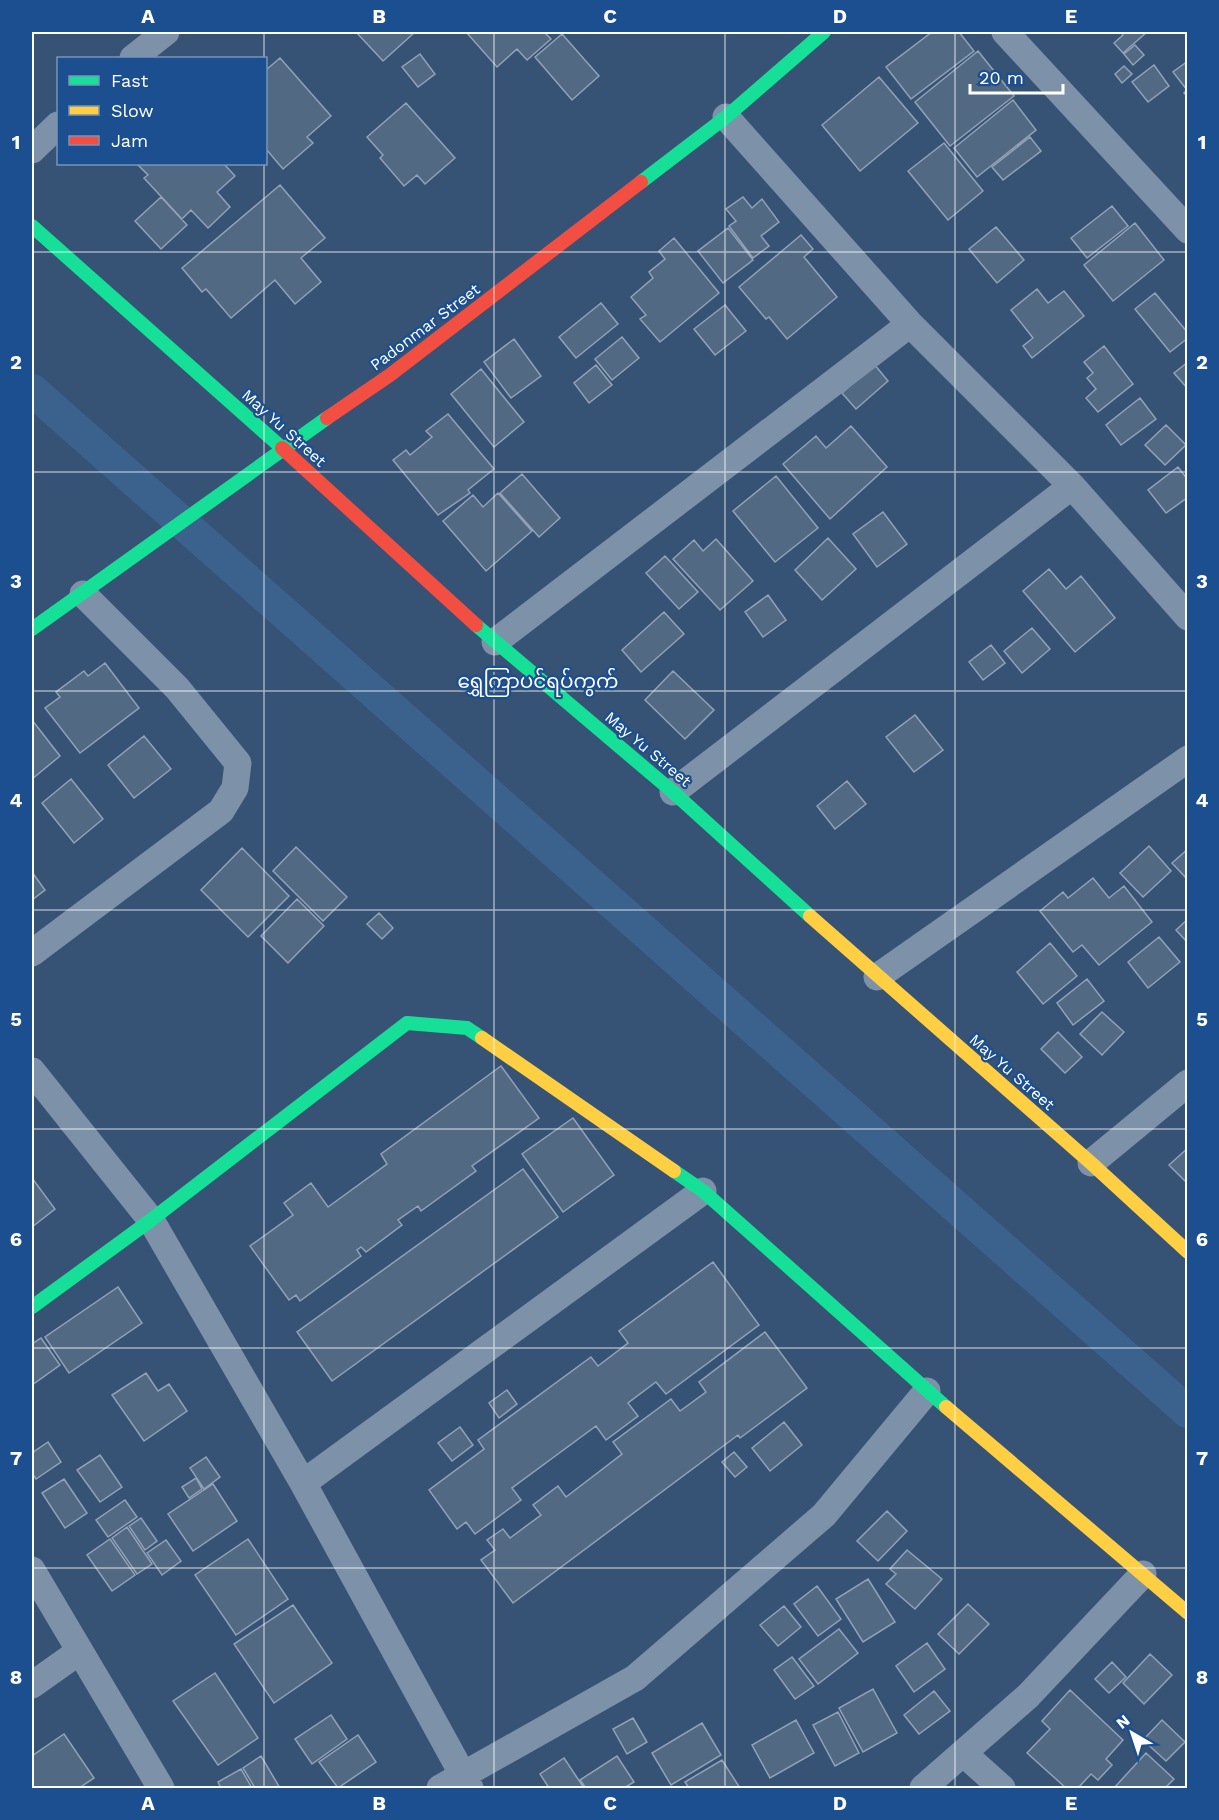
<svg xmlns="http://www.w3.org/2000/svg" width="1219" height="1820" viewBox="0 0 1219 1820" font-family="'Work Sans','Noto Sans Myanmar',sans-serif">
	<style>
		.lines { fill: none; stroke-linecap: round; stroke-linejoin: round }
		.canal { stroke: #3b618d; stroke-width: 33 }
		.building { fill: #526984; stroke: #92a2b6; stroke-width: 1.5 }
		.street { stroke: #7d92a8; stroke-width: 27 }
		.fast { stroke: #16e098; stroke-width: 14 }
		.slow { stroke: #ffcf43; stroke-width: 14 }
		.jam { stroke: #f24e42; stroke-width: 14 }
		.grid { fill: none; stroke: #fff; stroke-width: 1.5; stroke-opacity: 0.55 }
		.labels { text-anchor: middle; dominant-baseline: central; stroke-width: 4.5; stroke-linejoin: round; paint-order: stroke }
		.street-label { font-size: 16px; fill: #fff; stroke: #1b4f8f }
		.quarter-label { font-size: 20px; fill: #fff; stroke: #1b4f8f }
		.neatline { fill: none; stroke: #fff; stroke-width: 2 }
		.grid-label { font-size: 20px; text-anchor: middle; font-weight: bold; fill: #fff }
	</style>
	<rect width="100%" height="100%" fill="#365274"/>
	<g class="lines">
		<path class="canal" d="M 32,390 L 1188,1412"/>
	</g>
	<path class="building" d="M 356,32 L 415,32 L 383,61 Z
		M 466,32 L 544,32 L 551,39 L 527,60 L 517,49 L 497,67 Z
		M 932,32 L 959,32 L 974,51 L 911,99 L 886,67 Z
		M 1121,32 L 1147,32 L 1123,53 L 1114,43 L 1123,35 Z
		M 562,34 L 599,76 L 572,100 L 535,57 Z
		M 1135,45 L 1144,55 L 1133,65 L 1124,54 Z
		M 978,51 L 1014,96 L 950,146 L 915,102 Z
		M 420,54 L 435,74 L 418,87 L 402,67 Z
		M 280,58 L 331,116 L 307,137 L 313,143 L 283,169 L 266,149 L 266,70 Z
		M 1188,61 L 1188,97 L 1184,93 L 1187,90 L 1173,72 Z
		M 1154,65 L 1169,86 L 1148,102 L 1132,82 Z
		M 1124,66 L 1132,74 L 1122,83 L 1115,74 Z
		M 879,77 L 918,123 L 860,171 L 822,125 Z
		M 1013,100 L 1036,130 L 977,177 L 954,148 Z
		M 406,103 L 455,158 L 425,184 L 417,175 L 404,186 L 380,158 L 383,155 L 367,137 Z
		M 1030,137 L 1041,151 L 1003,180 L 992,167 Z
		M 944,143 L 983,191 L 948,220 L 908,171 Z
		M 137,164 L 224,164 L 235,176 L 217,192 L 230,207 L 208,228 L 191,210 L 182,219 L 144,178 L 148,175 Z
		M 280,185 L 325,238 L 301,258 L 321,282 L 295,304 L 275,280 L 231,318 L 206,289 L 202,292 L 182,268 Z
		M 161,197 L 187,225 L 161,249 L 135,221 Z
		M 743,197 L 752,208 L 762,199 L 779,222 L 761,236 L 769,246 L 753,258 L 729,226 L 736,221 L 726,209 Z
		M 1112,206 L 1128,226 L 1087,258 L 1071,238 Z
		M 1135,223 L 1164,260 L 1113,301 L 1084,265 Z
		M 996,227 L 1024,260 L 997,283 L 969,249 Z
		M 728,228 L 753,260 L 723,283 L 698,251 Z
		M 801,235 L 813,249 L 804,257 L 837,297 L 787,339 L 769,317 L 766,319 L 739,287 Z
		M 674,238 L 719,293 L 660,342 L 640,319 L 646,315 L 631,297 L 653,278 L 649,272 L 665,259 L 659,251 Z
		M 1037,289 L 1048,303 L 1064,291 L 1084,316 L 1032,358 L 1023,346 L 1033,338 L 1011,310 Z
		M 1155,293 L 1188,333 L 1188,338 L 1170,352 L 1135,309 Z
		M 601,303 L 618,324 L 576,358 L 559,337 Z
		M 725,305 L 746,331 L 715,355 L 694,329 Z
		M 622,337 L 639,358 L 612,380 L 595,359 Z
		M 514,339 L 541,376 L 511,398 L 484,362 Z
		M 1104,346 L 1133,384 L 1098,412 L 1086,398 L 1096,389 L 1087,378 L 1093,373 L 1084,362 Z
		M 1188,362 L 1188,389 L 1174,373 Z
		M 874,364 L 888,381 L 856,409 L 842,393 Z
		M 596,365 L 612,385 L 589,403 L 574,383 Z
		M 481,369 L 524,422 L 494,447 L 451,394 Z
		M 1140,398 L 1156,419 L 1121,445 L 1106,425 Z
		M 448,414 L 494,469 L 468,490 L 470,493 L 438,515 L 393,460 L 406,450 L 410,455 L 432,437 L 426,431 Z
		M 1166,425 L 1186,445 L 1165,465 L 1145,445 Z
		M 851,426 L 887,467 L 830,519 L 783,464 L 816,436 L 826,448 Z
		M 1178,467 L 1188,480 L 1188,497 L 1166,513 L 1148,490 Z
		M 522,474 L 560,518 L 539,537 L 500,493 Z
		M 776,476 L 818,528 L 775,562 L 733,511 Z
		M 498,493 L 532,531 L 486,571 L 443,521 L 473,495 L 483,507 Z
		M 883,512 L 907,544 L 877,567 L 853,534 Z
		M 828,538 L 856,569 L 822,600 L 795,570 Z
		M 716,539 L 753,581 L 720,610 L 673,559 L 694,540 L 703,551 Z
		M 665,556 L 698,592 L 679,609 L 646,573 Z
		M 1049,569 L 1066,589 L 1081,576 L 1115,618 L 1075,652 L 1023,591 Z
		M 768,595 L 786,620 L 763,637 L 745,612 Z
		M 664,612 L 684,634 L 641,672 L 622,650 Z
		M 1032,628 L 1050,649 L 1022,673 L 1004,651 Z
		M 991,645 L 1005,663 L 983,680 L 969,662 Z
		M 105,663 L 139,708 L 80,753 L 45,708 L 60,697 L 56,692 L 84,671 L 88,676 Z
		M 673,671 L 714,710 L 685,739 L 645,700 Z
		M 915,715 L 943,750 L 914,772 L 886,737 Z
		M 32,720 L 60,756 L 32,779 Z
		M 144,736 L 171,769 L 134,798 L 108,765 Z
		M 71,779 L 103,819 L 74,843 L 42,803 Z
		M 847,781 L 866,804 L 835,829 L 817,806 Z
		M 1149,846 L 1171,871 L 1143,897 L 1120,873 Z
		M 296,847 L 347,897 L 323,921 L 273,871 Z
		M 242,848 L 289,896 L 248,937 L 201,890 Z
		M 1188,849 L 1188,880 L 1172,863 Z
		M 32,872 L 45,890 L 32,900 Z
		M 1093,878 L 1109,898 L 1124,886 L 1152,922 L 1099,965 L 1082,945 L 1073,952 L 1040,911 L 1063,892 L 1068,898 Z
		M 297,899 L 324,926 L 288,963 L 261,936 Z
		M 379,913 L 393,928 L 382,939 L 367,924 Z
		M 1188,919 L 1188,943 L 1176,930 Z
		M 1159,937 L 1180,962 L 1148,988 L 1128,962 Z
		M 1050,943 L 1077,976 L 1043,1004 L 1017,972 Z
		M 1087,979 L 1104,1001 L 1073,1025 L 1057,1003 Z
		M 1102,1012 L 1124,1032 L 1102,1055 L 1080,1034 Z
		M 1058,1032 L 1082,1057 L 1065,1073 L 1041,1049 Z
		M 501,1066 L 539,1118 L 472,1166 L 476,1171 L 421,1211 L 418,1206 L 398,1220 L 402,1225 L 366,1252 L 361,1247 L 357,1250 L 361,1256 L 300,1301 L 296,1295 L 289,1300 L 250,1246 L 293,1215 L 284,1203 L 311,1183 L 328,1207 L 387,1164 L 381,1154 Z
		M 573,1118 L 614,1175 L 563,1212 L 522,1154 Z
		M 1188,1148 L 1188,1184 L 1169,1165 Z
		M 523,1169 L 558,1217 L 332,1381 L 297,1332 Z
		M 32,1178 L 55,1209 L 32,1227 Z
		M 713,1262 L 759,1325 L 666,1394 L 656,1382 L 628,1403 L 638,1416 L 606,1440 L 596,1426 L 512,1488 L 521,1500 L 475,1534 L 466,1522 L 457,1529 L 429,1490 L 484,1449 L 478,1440 L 591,1357 L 598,1366 L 628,1343 L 619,1331 Z
		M 118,1287 L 142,1323 L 69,1373 L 45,1337 Z
		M 765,1332 L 807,1388 L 740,1438 L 738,1435 L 513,1603 L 481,1560 L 495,1550 L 487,1540 L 503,1529 L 510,1538 L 541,1515 L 533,1505 L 558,1486 L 566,1497 L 622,1454 L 613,1442 L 671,1399 L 680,1411 L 706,1392 L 699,1382 Z
		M 41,1338 L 60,1365 L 32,1385 L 32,1344 Z
		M 146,1373 L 158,1391 L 169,1384 L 187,1411 L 144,1441 L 112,1395 Z
		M 507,1390 L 517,1404 L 499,1418 L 489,1403 Z
		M 784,1422 L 802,1445 L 770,1471 L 752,1448 Z
		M 460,1427 L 473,1445 L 452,1461 L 438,1443 Z
		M 48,1442 L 61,1462 L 36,1479 L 32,1473 L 32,1453 Z
		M 734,1452 L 747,1467 L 735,1477 L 722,1462 Z
		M 100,1455 L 122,1487 L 100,1502 L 77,1470 Z
		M 206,1457 L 220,1477 L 204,1489 L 190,1468 Z
		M 196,1478 L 202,1489 L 189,1498 L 182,1487 Z
		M 64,1479 L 87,1513 L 65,1528 L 42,1493 Z
		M 213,1484 L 237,1521 L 193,1551 L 168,1514 Z
		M 125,1500 L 137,1517 L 108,1537 L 96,1520 Z
		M 887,1511 L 907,1531 L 878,1561 L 857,1541 Z
		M 141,1518 L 157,1541 L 145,1550 L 129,1526 Z
		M 127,1527 L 152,1564 L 137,1574 L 112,1538 Z
		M 110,1539 L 135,1575 L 112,1591 L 87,1555 Z
		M 248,1539 L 288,1599 L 236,1635 L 195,1575 Z
		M 166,1540 L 181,1561 L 162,1575 L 147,1553 Z
		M 907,1550 L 942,1579 L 915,1609 L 886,1584 L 896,1574 L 890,1569 Z
		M 868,1579 L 895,1622 L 863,1642 L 836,1599 Z
		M 817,1586 L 841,1619 L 818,1636 L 794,1604 Z
		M 968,1604 L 989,1624 L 959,1654 L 938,1634 Z
		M 293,1605 L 332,1663 L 274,1703 L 234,1644 Z
		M 784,1606 L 801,1627 L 778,1646 L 760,1625 Z
		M 839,1629 L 858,1653 L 818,1684 L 799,1659 Z
		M 927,1643 L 945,1669 L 914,1692 L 896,1666 Z
		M 1150,1654 L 1172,1675 L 1144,1704 L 1123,1683 Z
		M 792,1657 L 814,1686 L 795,1699 L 774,1670 Z
		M 1112,1662 L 1126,1677 L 1109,1693 L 1095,1679 Z
		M 215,1673 L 258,1738 L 218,1765 L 173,1701 Z
		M 873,1689 L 897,1733 L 863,1752 L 839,1708 Z
		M 1070,1690 L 1123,1740 L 1106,1759 L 1112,1765 L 1098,1780 L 1091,1774 L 1078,1788 L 1066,1788 L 1027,1753 L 1050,1729 L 1042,1721 Z
		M 934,1691 L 950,1711 L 919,1734 L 904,1715 Z
		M 838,1712 L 859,1753 L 835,1766 L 813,1725 Z
		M 331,1715 L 347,1739 L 312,1764 L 295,1739 Z
		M 633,1718 L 647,1742 L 627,1754 L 613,1729 Z
		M 796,1720 L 814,1753 L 770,1778 L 752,1745 Z
		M 1162,1720 L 1185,1742 L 1166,1761 L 1143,1740 Z
		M 702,1723 L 721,1755 L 671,1785 L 652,1753 Z
		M 64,1734 L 94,1778 L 79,1788 L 32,1788 L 32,1756 Z
		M 358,1735 L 376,1762 L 338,1788 L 319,1762 Z
		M 1146,1753 L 1174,1779 L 1165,1788 L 1114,1788 Z
		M 261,1756 L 280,1788 L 255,1788 L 243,1768 Z
		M 617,1756 L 634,1782 L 624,1788 L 586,1788 L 580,1780 Z
		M 564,1758 L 584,1788 L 549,1788 L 540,1774 Z
		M 722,1760 L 740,1788 L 689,1788 L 685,1782 Z
		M 241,1769 L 252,1788 L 221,1788 L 218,1782 Z"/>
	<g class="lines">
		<path class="street" d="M 1005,32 L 1188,230
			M 133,58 L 166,32
			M 726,117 L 910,324 L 1072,486 L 1188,617
			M 32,150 L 58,125
			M 495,642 L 910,324
			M 673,792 L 1072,486
			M 32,953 L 221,811 L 235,788 L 238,763 L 177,688 L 83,594
			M 877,977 L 1188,759
			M 32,1071 L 151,1220 L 303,1483 L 470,1788
			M 1091,1163 L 1188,1083
			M 303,1483 L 703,1191
			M 32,1570 L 161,1788
			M 32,1685 L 80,1651
			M 963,1753 L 1002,1788
			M 440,1788 L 635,1678 L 824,1515 L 927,1391
			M 923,1788 L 1028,1696 L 1143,1574"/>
		<path class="fast" d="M 641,182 L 726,117 L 824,32
			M 32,226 L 282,448
			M 476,625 L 673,792 L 810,916
			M 32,629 L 327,418
			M 674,1171 L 703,1191 L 946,1407
			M 32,1307 L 151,1220 L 407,1023 L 467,1028 L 482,1038"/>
		<path class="slow" d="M 810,916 L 1091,1163 L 1188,1252
			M 482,1038 L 674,1171
			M 946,1407 L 1188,1613"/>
		<path class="jam" d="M 327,418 L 390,375 L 641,182
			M 282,448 L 476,625"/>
	</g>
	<path class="grid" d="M 264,32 L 264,58M 494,32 L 494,1788M 725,32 L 725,1788M 955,32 L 955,1788M 264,164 L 264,1788M 32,252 L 1188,252M 32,472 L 1188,472M 32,691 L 1188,691M 32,910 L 1188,910M 32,1129 L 1188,1129M 32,1348 L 1188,1348M 32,1568 L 1188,1568"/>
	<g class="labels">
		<g class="street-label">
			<text transform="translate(425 327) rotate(-37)">Padonmar Street</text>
			<text transform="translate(284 428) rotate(42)">May Yu Street</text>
			<text transform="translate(648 749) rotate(40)">May Yu Street</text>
			<text transform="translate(1012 1072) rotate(41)">May Yu Street</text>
		</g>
		<g class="quarter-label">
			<text x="538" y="681">ရွှေကြာပင်ရပ်ကွက်</text>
		</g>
	</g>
	<rect width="1219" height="1820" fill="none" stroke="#1b4f8f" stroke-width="66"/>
	<rect x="57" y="57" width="210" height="108" fill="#1b4f8f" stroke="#7695bc" stroke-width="1.5"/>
	<rect x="69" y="76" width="30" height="9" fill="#16e098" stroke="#7695bc" stroke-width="1.5"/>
	<text x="111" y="87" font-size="18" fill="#ffffff">Fast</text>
	<rect x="69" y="106" width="30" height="9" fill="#ffcf43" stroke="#7695bc" stroke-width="1.5"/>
	<text x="111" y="117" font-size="18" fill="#ffffff">Slow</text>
	<rect x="69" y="136" width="30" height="9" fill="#f24e42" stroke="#7695bc" stroke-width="1.5"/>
	<text x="111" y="147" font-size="18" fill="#ffffff">Jam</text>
	<g transform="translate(1132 1733) rotate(321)" stroke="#1b4f8f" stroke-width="4.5" paint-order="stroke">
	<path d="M0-4.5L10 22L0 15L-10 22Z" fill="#ffffff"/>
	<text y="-9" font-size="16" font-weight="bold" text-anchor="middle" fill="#ffffff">N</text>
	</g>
	<path d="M970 84v9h93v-9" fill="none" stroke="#ffffff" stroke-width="3"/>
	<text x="979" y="84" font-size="18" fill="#ffffff" stroke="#1b4f8f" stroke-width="4.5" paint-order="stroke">20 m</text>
	<rect x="33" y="33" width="1153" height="1754" class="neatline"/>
	<g class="grid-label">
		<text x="148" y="23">A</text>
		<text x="379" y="23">B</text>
		<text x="610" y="23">C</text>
		<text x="840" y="23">D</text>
		<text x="1071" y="23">E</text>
		<text x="16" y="149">1</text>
		<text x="1202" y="149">1</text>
		<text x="16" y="369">2</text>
		<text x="1202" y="369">2</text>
		<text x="16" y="588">3</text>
		<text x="1202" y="588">3</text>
		<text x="16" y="807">4</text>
		<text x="1202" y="807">4</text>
		<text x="16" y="1026">5</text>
		<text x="1202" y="1026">5</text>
		<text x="16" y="1246">6</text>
		<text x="1202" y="1246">6</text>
		<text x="16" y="1465">7</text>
		<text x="1202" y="1465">7</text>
		<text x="16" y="1684">8</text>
		<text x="1202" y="1684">8</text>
		<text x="148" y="1810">A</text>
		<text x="379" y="1810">B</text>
		<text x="610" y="1810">C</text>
		<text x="840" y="1810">D</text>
		<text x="1071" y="1810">E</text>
	</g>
</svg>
